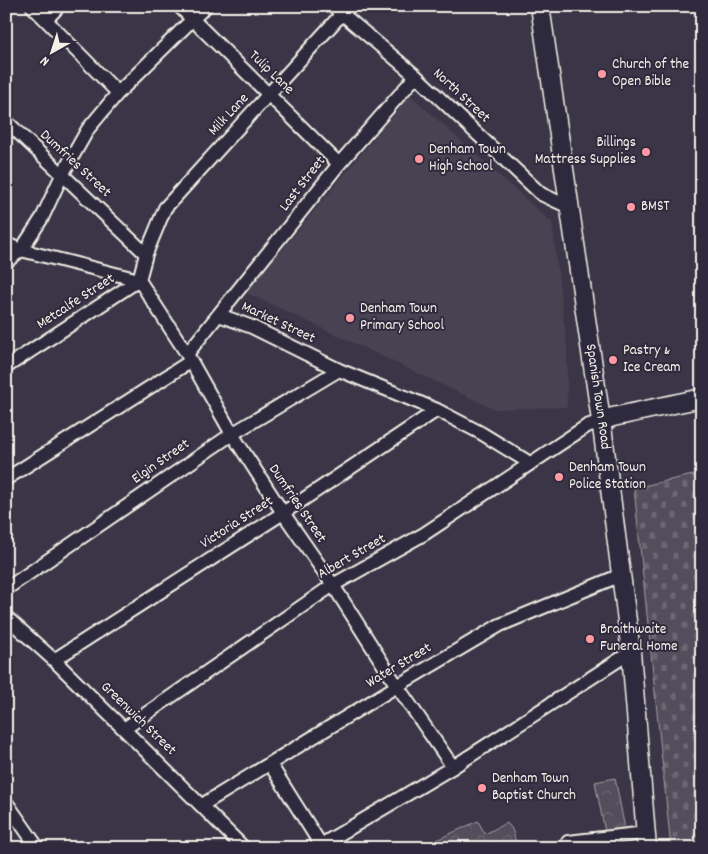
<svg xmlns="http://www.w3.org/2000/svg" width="708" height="854" viewBox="0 0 708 854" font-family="Dekko,sans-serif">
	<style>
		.built { fill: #484352 }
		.cemetery { fill: url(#cemetery-stones); stroke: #a4a0a2 }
		.park { fill: url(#park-crowns); stroke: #a4a0a2 }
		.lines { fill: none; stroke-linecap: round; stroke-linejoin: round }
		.street-casing { stroke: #f4f1e8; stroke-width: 16 }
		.secondary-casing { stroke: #f4f1e8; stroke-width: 21 }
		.street { stroke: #2f2a3d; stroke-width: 12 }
		.secondary { stroke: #2f2a3d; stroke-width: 18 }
		.poi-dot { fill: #ff9aa2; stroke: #2f2a3d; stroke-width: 2 }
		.labels { text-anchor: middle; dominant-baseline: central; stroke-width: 4; stroke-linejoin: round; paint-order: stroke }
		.poi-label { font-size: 15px; fill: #f4f1e8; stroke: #2f2a3d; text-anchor: start }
		.street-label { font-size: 15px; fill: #f4f1e8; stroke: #2f2a3d }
	</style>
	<defs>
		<pattern id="cemetery-stones" width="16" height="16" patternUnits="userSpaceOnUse" patternTransform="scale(1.25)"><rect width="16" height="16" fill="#534e5c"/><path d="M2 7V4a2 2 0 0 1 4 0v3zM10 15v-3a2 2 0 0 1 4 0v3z" fill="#6c6873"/></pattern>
		<pattern id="park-crowns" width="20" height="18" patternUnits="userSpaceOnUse" patternTransform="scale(1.25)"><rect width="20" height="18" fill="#534e5c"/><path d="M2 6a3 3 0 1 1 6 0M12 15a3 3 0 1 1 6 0" fill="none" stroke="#6c6873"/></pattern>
	</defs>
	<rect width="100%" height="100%" fill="#3b3647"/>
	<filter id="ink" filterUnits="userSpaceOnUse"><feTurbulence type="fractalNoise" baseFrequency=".02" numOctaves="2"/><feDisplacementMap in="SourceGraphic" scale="10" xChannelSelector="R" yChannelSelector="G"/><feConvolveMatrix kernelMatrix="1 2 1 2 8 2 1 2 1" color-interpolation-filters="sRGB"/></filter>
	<g filter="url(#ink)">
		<path class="built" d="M 410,95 L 552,223 L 567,348 L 567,407 L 494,409 L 243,291 L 282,250 Z"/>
		<path class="cemetery" d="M 702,473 L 702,848 L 671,848 L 634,488 Z"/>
		<path class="park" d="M 615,778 L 625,829 L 605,832 L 595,782 Z
			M 478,821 L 485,834 L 506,823 C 514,827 515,839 516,848 L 419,848 Z"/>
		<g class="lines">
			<g class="street-casing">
				<path id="street" d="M 32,6 L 118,93
					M 179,6 L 339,164
					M 333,6 L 416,76 L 541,194 L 569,207
					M 46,20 L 59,6
					M 6,121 L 146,254 L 139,280 L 6,367
					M 6,244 L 21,250 L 139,280 L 187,354 L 339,164 L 416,76
					M 146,254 L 165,208 L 349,6
					M 6,262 L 21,250 L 42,218 L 62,175 L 88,129 L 118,93 L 206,6
					M 219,315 L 252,327 L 339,370 L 437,410 L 481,433 L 525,460 L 529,464
					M 187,354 L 232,434 L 283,513 L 333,585 L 397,686 L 453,767
					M 6,479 L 191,361
					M 6,589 L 232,434 L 339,370
					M 6,617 L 54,660 L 244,848
					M 54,660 L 283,513 L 437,410
					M 124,729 L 333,585 L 424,534 L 587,426 L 601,421
					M 270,764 L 321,845
					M 6,802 L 38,848
					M 202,805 L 397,686 L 500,625 L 621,575
					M 316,848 L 453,767 L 631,652
					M 568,848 L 568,842 L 646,833"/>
			</g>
			<g class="secondary-casing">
				<g id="secondary">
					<path id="s1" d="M 540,6 L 603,434 L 631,652 L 647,848"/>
					<path d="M 601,421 L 613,417 L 702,398"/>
				</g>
			</g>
			<use href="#street" class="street"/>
			<use href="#secondary" class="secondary"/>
		</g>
	</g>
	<g class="poi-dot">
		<circle cx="602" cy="74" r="5"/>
		<circle cx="646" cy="152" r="5"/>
		<circle cx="419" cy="159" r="5"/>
		<circle cx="631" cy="207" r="5"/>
		<circle cx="350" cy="318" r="5"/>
		<circle cx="613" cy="360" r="5"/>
		<circle cx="559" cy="477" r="5"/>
		<circle cx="590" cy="639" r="5"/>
		<circle cx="482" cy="788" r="5"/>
	</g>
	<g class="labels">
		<g class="poi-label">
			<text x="612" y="65">Church of the<tspan x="612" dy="17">Open Bible</tspan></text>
			<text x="636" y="143" text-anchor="end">Billings<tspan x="636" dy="17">Mattress Supplies</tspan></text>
			<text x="429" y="150">Denham Town<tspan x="429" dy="17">High School</tspan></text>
			<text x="641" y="207">BMST</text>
			<text x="360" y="309">Denham Town<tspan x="360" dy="17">Primary School</tspan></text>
			<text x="623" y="351">Pastry &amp;<tspan x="623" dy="17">Ice Cream</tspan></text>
			<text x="569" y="468">Denham Town<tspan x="569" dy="17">Police Station</tspan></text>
			<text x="600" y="630">Braithwaite<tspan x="600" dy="17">Funeral Home</tspan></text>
			<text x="492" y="779">Denham Town<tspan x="492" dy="17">Baptist Church</tspan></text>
		</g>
		<g class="street-label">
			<text transform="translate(271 73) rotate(44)">Tulip Lane</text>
			<text transform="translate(461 96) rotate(43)">North Street</text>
			<text transform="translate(229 115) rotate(-47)">Milk Lane</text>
			<text transform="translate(75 164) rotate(43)">Dumfries Street</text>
			<text transform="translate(303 184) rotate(-52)">Last Street</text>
			<text transform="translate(76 302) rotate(-33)">Metcalfe Street</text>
			<text transform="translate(278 323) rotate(25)">Market Street</text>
			<text stroke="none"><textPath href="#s1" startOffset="395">Spanish Town Road</textPath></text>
			<text transform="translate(161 462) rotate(-35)">Elgin Street</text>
			<text transform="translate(297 504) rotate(56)">Dumfries Street</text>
			<text transform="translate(237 523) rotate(-33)">Victoria Street</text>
			<text transform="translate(352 557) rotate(-30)">Albert Street</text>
			<text transform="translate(399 666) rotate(-31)">Water Street</text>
			<text transform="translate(138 719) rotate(44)">Greenwich Street</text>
		</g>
	</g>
	<rect width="708" height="854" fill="none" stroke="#2f2a3d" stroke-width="25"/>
	<rect x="12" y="12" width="683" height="829" fill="none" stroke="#f4f1e8" stroke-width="2" filter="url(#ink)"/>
	<g transform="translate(52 52) rotate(219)" stroke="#2f2a3d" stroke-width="4" paint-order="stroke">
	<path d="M0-4L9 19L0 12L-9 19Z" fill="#f4f1e8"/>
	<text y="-8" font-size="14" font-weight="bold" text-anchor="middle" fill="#f4f1e8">N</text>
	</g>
</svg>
